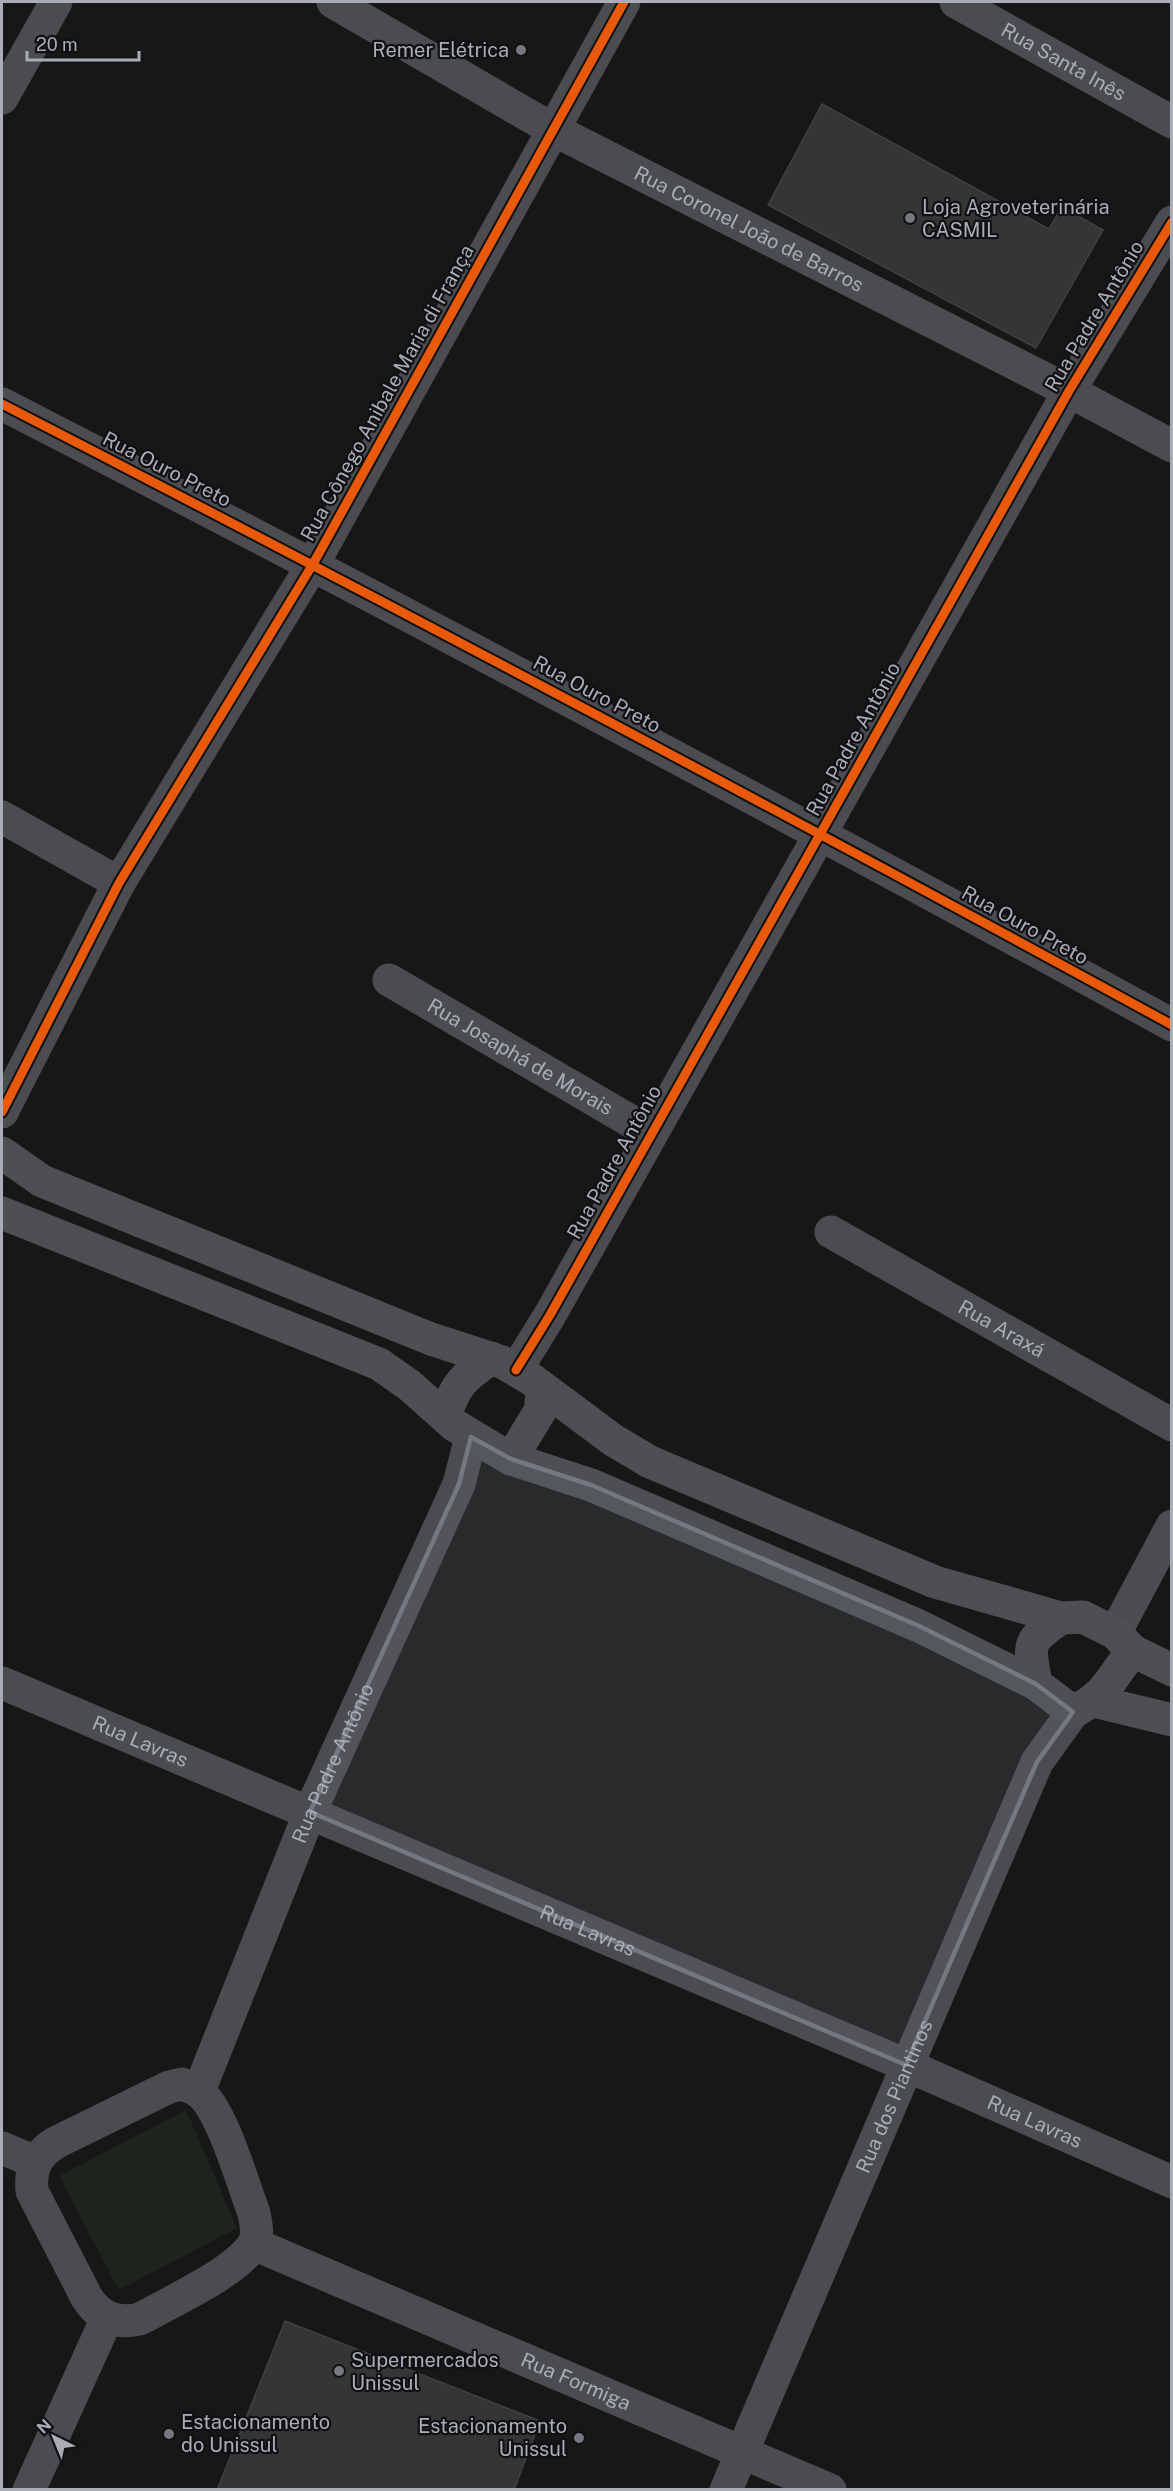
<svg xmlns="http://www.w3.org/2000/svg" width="1173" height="2491" viewBox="0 0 1173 2491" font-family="'Public Sans',sans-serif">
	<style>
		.green { fill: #1d241e }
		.building { fill: #353536; stroke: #3f4043; stroke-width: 1.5 }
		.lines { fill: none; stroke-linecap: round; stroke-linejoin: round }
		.minor { stroke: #4b4c50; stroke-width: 33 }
		.major { stroke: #4d4f52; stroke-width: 33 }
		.cycleway-casing { stroke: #111113; stroke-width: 13 }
		.cycleway { stroke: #e8590c; stroke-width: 9 }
		.marked { fill: #757880; fill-opacity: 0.2; stroke: #757880; stroke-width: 4.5; stroke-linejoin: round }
		.poi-dot { fill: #757880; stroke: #111113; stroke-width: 2 }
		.labels { text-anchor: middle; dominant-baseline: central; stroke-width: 4.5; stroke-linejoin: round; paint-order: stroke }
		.poi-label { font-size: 20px; fill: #a8adb8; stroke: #111113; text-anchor: start }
		.street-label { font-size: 20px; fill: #a8adb8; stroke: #111113 }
	</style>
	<rect width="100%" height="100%" fill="#171717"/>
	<path class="green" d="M 186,2110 L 237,2228 L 119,2290 L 59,2176 Z"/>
	<path class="building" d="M 822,104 L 1049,229 L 1062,207 L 1103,230 L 1036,348 L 768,205 Z
		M 285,2321 L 540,2421 L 514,2490 L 217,2490 Z"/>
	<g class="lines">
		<g class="minor">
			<path id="s1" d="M 333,2 L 552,129 L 1069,391 L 1172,446"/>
			<path id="s2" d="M 956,2 L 1172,122"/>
			<path d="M 2,98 L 56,2"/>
			<path d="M 2,404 C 394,606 784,813 1172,1025"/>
			<path d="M 2,817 L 119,883"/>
			<path id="s3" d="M 389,980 L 651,1133"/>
			<path d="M 2,1112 L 119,883 L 313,564 L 624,2"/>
			<path id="s4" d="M 831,1232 L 1172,1425"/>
			<path d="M 516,1370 L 550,1315 L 1069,391 L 1172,222"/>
			<path d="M 1115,1633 L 1172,1526"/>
			<path id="s5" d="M 2,1683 L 906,2065 L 1172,2182"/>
			<path d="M 182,2084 C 187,2086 194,2088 199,2092 C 222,2109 243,2185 254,2213 C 256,2224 259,2236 253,2245 C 235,2273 170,2302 140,2319 C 117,2324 100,2318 87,2298 L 32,2191 C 30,2169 36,2155 55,2143 L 169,2087 Z"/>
			<path id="s6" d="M 199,2091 L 310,1812 L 459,1484 L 471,1437"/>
			<path d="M 2,2148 L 35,2162"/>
			<path id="s7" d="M 254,2244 L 830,2490"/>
			<path d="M 29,2490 L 107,2318"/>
			<path id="s8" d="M 726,2490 L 1037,1762 L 1073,1712"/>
		</g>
		<path class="major" d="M 2,1153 L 42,1181 L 431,1339 L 502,1362 L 531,1379 L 613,1440 L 650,1462 L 935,1582 L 1061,1618 L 1083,1617 L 1115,1633 L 1133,1651 L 1172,1670
			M 2,1213 L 379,1364 L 409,1385 L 454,1425 L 511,1459 L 591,1485 L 919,1626 L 1036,1684 L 1073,1712 C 1110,1693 1109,1679 1133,1651
			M 445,1416 C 455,1385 464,1376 492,1358
			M 511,1459 L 540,1411 L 543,1388
			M 1036,1684 C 1028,1643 1027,1641 1061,1618
			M 1094,1701 L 1172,1720"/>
		<g class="cycleway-casing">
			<path id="cycleway" d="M 2,404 C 394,606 784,813 1172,1025
				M 2,1112 L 119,883 L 313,564 L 624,2
				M 516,1370 L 550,1315 L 1069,391 L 1172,222"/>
		</g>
		<use href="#cycleway" class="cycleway"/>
	</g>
	<path class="marked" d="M 471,1437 L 511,1459 L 591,1485 L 919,1626 L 1036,1684 L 1073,1712 L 1037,1762 L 906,2065 L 310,1812 L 459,1484 Z"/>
	<g class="poi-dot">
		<circle cx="521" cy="50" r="6"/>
		<circle cx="910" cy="218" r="6"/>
		<circle cx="339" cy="2371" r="6"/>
		<circle cx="169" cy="2434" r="6"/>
		<circle cx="579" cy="2438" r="6"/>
	</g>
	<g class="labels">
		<g class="poi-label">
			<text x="509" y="50" text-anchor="end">Remer Elétrica</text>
			<text x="922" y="207">Loja Agroveterinária<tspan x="922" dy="23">CASMIL</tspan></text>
			<text x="351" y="2360">Supermercados<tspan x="351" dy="23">Unissul</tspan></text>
			<text x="181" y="2422">Estacionamento<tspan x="181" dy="23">do Unissul</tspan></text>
			<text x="567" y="2426" text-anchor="end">Estacionamento<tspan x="567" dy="23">Unissul</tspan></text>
		</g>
		<g class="street-label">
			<text stroke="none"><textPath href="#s2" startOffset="123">Rua Santa Inês</textPath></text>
			<text stroke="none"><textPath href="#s1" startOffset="474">Rua Coronel João de Barros</textPath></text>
			<text transform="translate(1094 316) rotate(-59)">Rua Padre Antônio</text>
			<text transform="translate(387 393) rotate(-61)">Rua Cônego Anibale Maria di França</text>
			<text transform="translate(167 469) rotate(27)">Rua Ouro Preto</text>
			<text transform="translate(597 694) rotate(28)">Rua Ouro Preto</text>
			<text transform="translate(853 739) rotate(-61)">Rua Padre Antônio</text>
			<text transform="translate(1025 925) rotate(29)">Rua Ouro Preto</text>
			<text stroke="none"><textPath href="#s3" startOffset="152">Rua Josaphá de Morais</textPath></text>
			<text transform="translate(614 1162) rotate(-61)">Rua Padre Antônio</text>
			<text stroke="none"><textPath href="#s4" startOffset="196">Rua Araxá</textPath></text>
			<text stroke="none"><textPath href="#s5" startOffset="150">Rua Lavras</textPath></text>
			<text stroke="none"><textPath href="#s6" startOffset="354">Rua Padre Antônio</textPath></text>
			<text stroke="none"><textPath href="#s5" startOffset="636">Rua Lavras</textPath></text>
			<text stroke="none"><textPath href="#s8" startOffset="428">Rua dos Piantinos</textPath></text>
			<text stroke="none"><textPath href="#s5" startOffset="1122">Rua Lavras</textPath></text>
			<text stroke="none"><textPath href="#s7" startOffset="350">Rua Formiga</textPath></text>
		</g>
	</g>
	<rect width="1173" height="2491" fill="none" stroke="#a8adb8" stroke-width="6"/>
	<g transform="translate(54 2437) rotate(317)" stroke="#111113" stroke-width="4.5" paint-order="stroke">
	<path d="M0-4.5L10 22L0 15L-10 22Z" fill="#a8adb8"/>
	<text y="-9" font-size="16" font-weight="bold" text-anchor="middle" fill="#a8adb8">N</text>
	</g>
	<path d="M27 51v9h112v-9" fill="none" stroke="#a8adb8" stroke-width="3"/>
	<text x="36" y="51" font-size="18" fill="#a8adb8" stroke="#111113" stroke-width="4.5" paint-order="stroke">20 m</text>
</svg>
